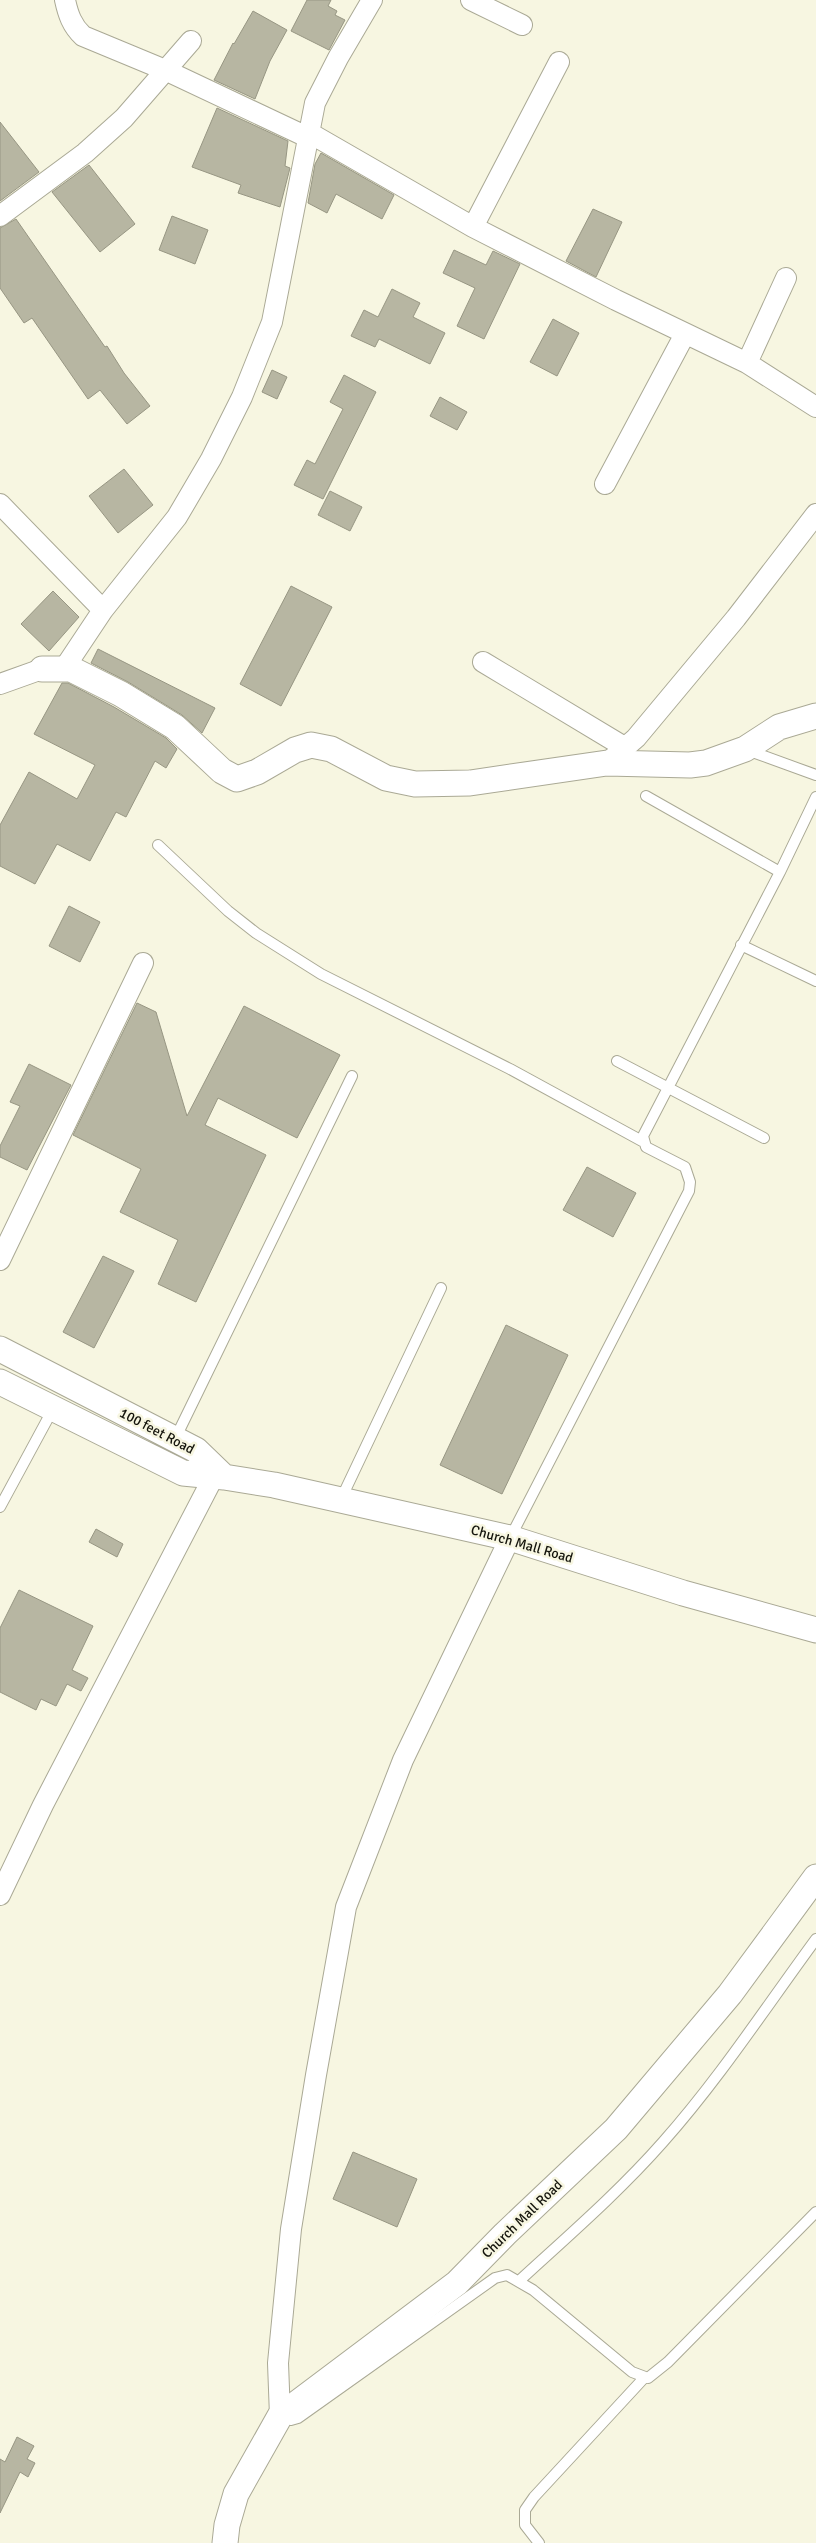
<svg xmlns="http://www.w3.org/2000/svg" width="816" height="2543" viewBox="0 0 816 2543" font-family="Signika,sans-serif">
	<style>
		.building { fill: #b7b6a2; stroke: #979683 }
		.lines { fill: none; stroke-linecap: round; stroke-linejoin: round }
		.service-casing { stroke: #aaa995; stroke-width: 12 }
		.minor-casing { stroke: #aaa995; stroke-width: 22 }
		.tertiary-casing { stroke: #aaa995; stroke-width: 27 }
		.service { stroke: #fff; stroke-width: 10 }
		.minor { stroke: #fff; stroke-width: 20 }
		.tertiary { stroke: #fff; stroke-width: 25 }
		.labels { text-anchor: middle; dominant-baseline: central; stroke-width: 5; stroke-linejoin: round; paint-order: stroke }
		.street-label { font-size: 14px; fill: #14140c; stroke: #f7f6e1 }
	</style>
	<rect width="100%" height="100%" fill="#f7f6e1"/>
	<path class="building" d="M 307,0 L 331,0 L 328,6 L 337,11 L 335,15 L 345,20 L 329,50 L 291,31 Z
		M 253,11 L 287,30 L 270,61 L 255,99 L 214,80 L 233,43 L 234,44 Z
		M 217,108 L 288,141 L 285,166 L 290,168 L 280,207 L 238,193 L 241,185 L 192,167 Z
		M 0,122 L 39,172 L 0,201 Z
		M 321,153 L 394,195 L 382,219 L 336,194 L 327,213 L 308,203 L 315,164 Z
		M 89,165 L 135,224 L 100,252 L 52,192 Z
		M 593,209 L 622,222 L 596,277 L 566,261 Z
		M 172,216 L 208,230 L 195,264 L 159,250 Z
		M 16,219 L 105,347 L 107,346 L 124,373 L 150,406 L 127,424 L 100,390 L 88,399 L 32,318 L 24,323 L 0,288 L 0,228 Z
		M 454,250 L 486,265 L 493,251 L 520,264 L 484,339 L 457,326 L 475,288 L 443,273 Z
		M 392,289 L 420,303 L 413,317 L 445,333 L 430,364 L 379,339 L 375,347 L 351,336 L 364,310 L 378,317 Z
		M 553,319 L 579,333 L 557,376 L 530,362 Z
		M 272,370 L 287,377 L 277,399 L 262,392 Z
		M 344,375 L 376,392 L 323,499 L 294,485 L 307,460 L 315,464 L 343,409 L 330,402 Z
		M 440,397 L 467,412 L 457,430 L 430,416 Z
		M 124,469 L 153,505 L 118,533 L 89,496 Z
		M 330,491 L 362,507 L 350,531 L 318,515 Z
		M 291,586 L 332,607 L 281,706 L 240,684 Z
		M 53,591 L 79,617 L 49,651 L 21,624 Z
		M 98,649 L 215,708 L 202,733 L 182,715 L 128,682 L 91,663 Z
		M 62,683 L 68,683 L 114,707 L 166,738 L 177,749 L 166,768 L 155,761 L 126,817 L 116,812 L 90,861 L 57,844 L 35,884 L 0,866 L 0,825 L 29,772 L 77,799 L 95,765 L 34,734 Z
		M 69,906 L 100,922 L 80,962 L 49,946 Z
		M 137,1003 L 156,1012 L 187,1116 L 244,1006 L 340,1055 L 297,1138 L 218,1098 L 205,1125 L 266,1155 L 196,1302 L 158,1284 L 178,1240 L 120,1212 L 141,1169 L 73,1135 Z
		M 29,1064 L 71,1085 L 27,1170 L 0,1157 L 0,1146 L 20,1106 L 10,1102 Z
		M 587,1167 L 636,1193 L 613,1237 L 563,1210 Z
		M 103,1256 L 134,1271 L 94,1348 L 63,1332 Z
		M 506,1325 L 568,1355 L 502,1494 L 440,1465 Z
		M 96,1529 L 123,1544 L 117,1557 L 89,1542 Z
		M 19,1590 L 93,1626 L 72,1670 L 88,1678 L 81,1691 L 67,1684 L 56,1706 L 41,1699 L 36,1710 L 0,1692 L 0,1628 Z
		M 353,2152 L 417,2179 L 397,2227 L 333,2199 Z
		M 17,2437 L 34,2446 L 27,2459 L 35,2463 L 28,2477 L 20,2472 L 0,2513 L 0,2459 L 5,2462 Z"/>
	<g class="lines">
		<g class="service-casing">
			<path id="service" d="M 747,750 L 816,775
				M 646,796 L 780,872
				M 158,845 L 228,911 L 256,933 L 321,974 L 510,1069 L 642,1141
				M 741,945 L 816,981
				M 617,1061 L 764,1138
				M 175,1439 L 352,1076
				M 341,1499 L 441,1288
				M 0,1507 L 53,1409
				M 510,1538 L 689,1191 L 690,1182 L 685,1167 L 646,1147 L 643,1136 L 780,872 L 816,797
				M 519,2281 C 568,2236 619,2192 663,2142 C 719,2079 766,2007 816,1939
				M 284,2418 L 291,2420 L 298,2418 L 495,2278 L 507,2275 L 533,2290 L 632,2372 L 648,2378 L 668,2362 L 816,2212
				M 539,2543 L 525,2525 L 525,2510 L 534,2497 L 644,2378"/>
		</g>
		<g class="minor-casing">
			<path id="minor" d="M 65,0 C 68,14 72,26 83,36 L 165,70 L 307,137
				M 471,0 L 522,25
				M 308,132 L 473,227 L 616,300 L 747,363 L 816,407
				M 0,216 L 85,153 L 124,118 L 191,41
				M 473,227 L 559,62
				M 747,363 L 786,278
				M 605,484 L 685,334
				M 0,504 L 103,610
				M 483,662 L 626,748
				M 65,667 L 103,610 L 177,517 L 211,459 L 242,397 L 272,322 L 315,103 L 338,58 L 372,0
				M 0,684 L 42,669
				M 607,763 L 636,738 L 736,618 L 816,514
				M 0,1260 L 143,963
				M 0,1895 L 43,1805 L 214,1476
				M 280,2416 L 278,2363 L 291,2229 L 316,2075 L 346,1907 L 403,1760 L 510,1538"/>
		</g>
		<g class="tertiary-casing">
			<path id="tertiary" d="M 42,669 L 71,669 L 121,694 L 175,727 L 222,771 L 237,779 L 257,772 L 295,750 L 311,745 L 331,749 L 386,778 L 415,784 L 470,783 L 607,763 L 690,765 L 706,763 L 745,749 L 779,727 L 816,716
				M 0,1349 L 196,1450 L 224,1477
				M 0,1382 L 183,1473 L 224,1477 L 274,1485 L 510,1538 L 683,1593 L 816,1630
				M 225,2543 L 227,2525 L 236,2494 L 280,2416 L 457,2283 L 505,2234 L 616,2129 L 730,1994 L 816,1877"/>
		</g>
		<use href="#service" class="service"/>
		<use href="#minor" class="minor"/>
		<use href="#tertiary" class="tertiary"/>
	</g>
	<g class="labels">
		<g class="street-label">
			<text transform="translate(157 1431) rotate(28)">100 feet Road</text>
			<text transform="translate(522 1544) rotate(16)">Church Mall Road</text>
			<text transform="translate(522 2219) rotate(-44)">Church Mall Road</text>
		</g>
	</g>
</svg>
